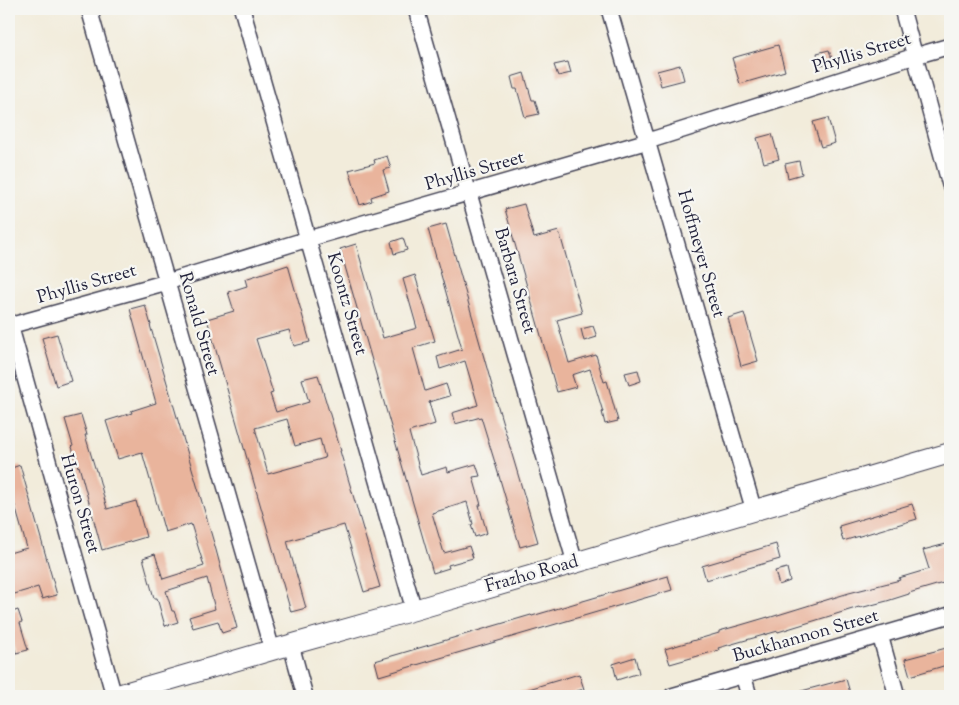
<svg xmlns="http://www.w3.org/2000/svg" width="959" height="705" viewBox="0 0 959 705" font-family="'Sorts Mill Goudy',serif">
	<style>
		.building { fill: #e9b49c; fill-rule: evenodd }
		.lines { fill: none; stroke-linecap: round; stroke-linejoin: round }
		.street-casing { stroke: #414053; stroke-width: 18 }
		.secondary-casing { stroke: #414053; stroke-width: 22 }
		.street { stroke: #fff; stroke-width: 15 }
		.secondary { stroke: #fff; stroke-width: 20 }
		.labels { text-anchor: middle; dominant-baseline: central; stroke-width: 4.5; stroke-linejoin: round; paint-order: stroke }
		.street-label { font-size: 18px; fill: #22223b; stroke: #f6f6f2 }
	</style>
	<rect width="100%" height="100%" fill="#f6f6f2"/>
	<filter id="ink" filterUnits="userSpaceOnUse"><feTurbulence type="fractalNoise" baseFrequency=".02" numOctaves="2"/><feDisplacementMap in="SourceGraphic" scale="10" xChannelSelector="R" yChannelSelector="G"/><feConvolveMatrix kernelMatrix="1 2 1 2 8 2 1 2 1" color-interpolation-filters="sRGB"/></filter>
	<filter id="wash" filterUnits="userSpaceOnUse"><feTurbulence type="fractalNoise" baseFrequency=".0096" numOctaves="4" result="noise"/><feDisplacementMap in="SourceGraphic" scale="20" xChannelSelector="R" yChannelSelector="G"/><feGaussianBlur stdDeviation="1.12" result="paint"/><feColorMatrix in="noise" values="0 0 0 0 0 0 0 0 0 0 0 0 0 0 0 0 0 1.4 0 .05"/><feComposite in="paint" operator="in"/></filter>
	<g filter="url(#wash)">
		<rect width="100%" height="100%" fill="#f2ecdb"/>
		<g id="blocks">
			<path class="building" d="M 778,45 L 785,71 L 740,84 L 732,58 Z
				M 829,50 L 833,62 L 820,65 L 817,53 Z
				M 568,62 L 571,73 L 558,76 L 554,65 Z
				M 680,65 L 684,80 L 661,86 L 657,71 Z
				M 524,73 L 532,100 L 535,100 L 539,114 L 525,117 L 517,89 L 514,89 L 511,77 Z
				M 828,118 L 835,143 L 821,147 L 813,122 Z
				M 772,134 L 779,159 L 764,163 L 757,138 Z
				M 387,156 L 391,168 L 383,170 L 389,191 L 371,197 L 372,201 L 360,205 L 349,170 L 375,163 L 374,160 Z
				M 799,161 L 802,174 L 788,178 L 785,164 Z
				M 524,204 L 534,238 L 559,231 L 582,313 L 557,320 L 569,363 L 596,355 L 604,382 L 607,381 L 618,421 L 605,424 L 602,412 L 603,412 L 590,369 L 572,375 L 576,387 L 557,392 L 505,209 Z
				M 446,224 L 498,407 L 538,542 L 520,547 L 496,466 L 481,417 L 455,424 L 452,413 L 478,405 L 465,361 L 440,369 L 437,357 L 462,349 L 428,229 Z
				M 403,238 L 407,250 L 394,254 L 391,242 Z
				M 356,244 L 383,338 L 417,328 L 403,279 L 415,275 L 435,341 L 413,348 L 425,391 L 446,384 L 450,396 L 429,402 L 435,424 L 409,432 L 421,475 L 447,467 L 448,472 L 476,464 L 480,476 L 473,477 L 481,505 L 479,505 L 487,533 L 475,537 L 471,525 L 473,524 L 467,502 L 432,513 L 444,553 L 469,546 L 473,558 L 448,565 L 449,568 L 433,573 L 340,249 Z
				M 288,265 L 310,342 L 294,346 L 289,330 L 256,339 L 273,393 L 270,394 L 276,412 L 309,402 L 302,379 L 318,375 L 341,451 L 340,451 L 380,587 L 364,592 L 344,525 L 287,541 L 306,608 L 291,612 L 207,319 L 234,311 L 228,292 L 247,286 L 245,279 ZM 287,419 L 295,446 L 320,439 L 325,458 L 268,474 L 255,428 Z
				M 145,305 L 151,325 L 150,325 L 216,550 L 237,628 L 222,633 L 218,621 L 193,628 L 189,617 L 215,609 L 207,578 L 166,591 L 172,611 L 174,611 L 178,622 L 165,626 L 157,598 L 154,598 L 143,558 L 155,554 L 163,579 L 204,566 L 191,524 L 165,532 L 142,452 L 118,459 L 106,421 L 132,413 L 131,411 L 156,403 L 130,309 Z
				M 744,313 L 758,361 L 741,366 L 728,318 Z
				M 593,326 L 597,337 L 584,341 L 581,329 Z
				M 57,334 L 71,381 L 56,386 L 42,338 Z
				M 638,370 L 641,381 L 629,385 L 625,373 Z
				M 81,415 L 87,435 L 85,435 L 96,471 L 97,471 L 107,509 L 136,501 L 146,537 L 102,550 L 79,466 L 78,467 L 72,447 L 73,446 L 65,419 Z
				M 20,465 L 57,595 L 42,599 L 38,587 L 11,595 L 9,587 L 9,553 L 27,548 L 9,485 L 9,469 Z
				M 912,504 L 917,519 L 843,541 L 839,526 Z
				M 950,543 L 950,581 L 909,593 L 909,594 L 887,601 L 860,608 L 859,607 L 778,632 L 778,631 L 718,648 L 719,650 L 670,664 L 665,649 L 719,633 L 719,631 L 741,625 L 768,617 L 768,618 L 849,593 L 900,580 L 899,578 L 929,569 L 923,550 Z
				M 776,544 L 780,559 L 706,580 L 702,566 Z
				M 787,568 L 790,581 L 779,585 L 775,571 Z
				M 668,576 L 672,590 L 379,676 L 375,661 L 531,615 L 532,616 Z
				M 18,610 L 22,622 L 20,623 L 28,650 L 16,653 L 9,631 L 9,613 Z
				M 950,647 L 950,664 L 910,676 L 905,659 Z
				M 635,657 L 639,673 L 617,680 L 613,664 Z
				M 579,674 L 584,689 L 560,696 L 512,696 L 512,694 Z
				M 846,679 L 851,696 L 794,696 L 794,693 Z"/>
		</g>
	</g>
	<g filter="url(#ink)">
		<use href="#blocks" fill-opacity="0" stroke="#414053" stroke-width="1"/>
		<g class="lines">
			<g class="street-casing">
				<path id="street" d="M 89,9 L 272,650
					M 242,9 L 414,610
					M 416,9 L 575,563
					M 609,9 L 754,511
					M 902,9 L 950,185
					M 9,321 L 114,696
					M 9,326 L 167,282 L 308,239 L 648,141 L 915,56 L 950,46
					M 880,635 L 897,696
					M 291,645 L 305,696
					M 743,675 L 749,696
					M 672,696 L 950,615"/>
			</g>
			<g class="secondary-casing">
				<path id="secondary" d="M 114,696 L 272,650 L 414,610 L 950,453"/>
			</g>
			<use href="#street" class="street"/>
			<use href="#secondary" class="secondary"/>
		</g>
	</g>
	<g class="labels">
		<g class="street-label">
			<text transform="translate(862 54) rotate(-17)">Phyllis Street</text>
			<text transform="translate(475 172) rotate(-16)">Phyllis Street</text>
			<text transform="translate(700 254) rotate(74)">Hoffmeyer Street</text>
			<text transform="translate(514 281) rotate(74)">Barbara Street</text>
			<text transform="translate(87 285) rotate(-16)">Phyllis Street</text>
			<text transform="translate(346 304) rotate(74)">Koontz Street</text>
			<text transform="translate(198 324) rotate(74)">Ronald Street</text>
			<text transform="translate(79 504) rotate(74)">Huron Street</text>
			<text transform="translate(532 575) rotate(-16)">Frazho Road</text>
			<text transform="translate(806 637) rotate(-16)">Buckhannon Street</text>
		</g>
	</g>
	<rect width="959" height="705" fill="none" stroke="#f6f6f2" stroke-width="30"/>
</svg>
